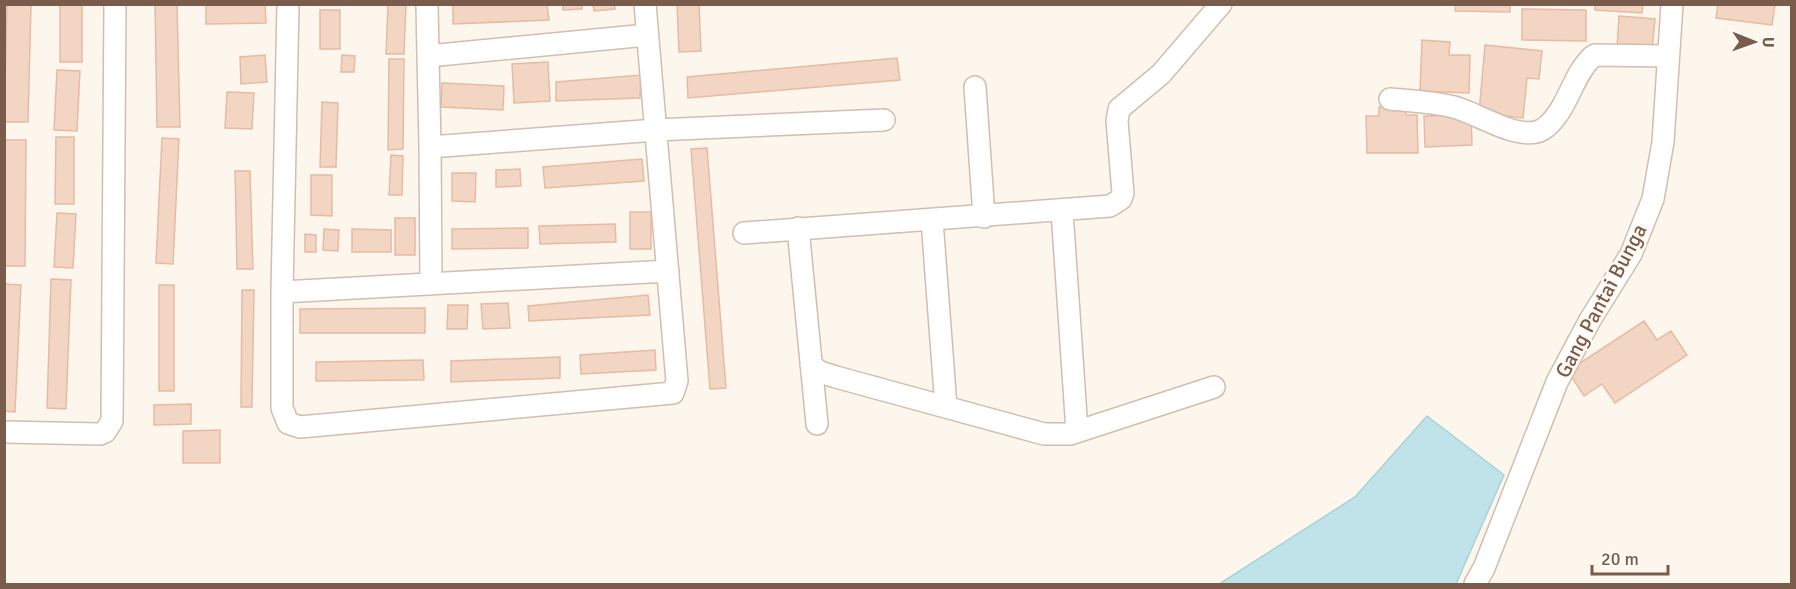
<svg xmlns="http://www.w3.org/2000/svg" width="1796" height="589" viewBox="0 0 1796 589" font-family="Signika,sans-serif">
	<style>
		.water { fill: #bfe3e8; stroke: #a5d3da; stroke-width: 1.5 }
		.building { fill: #f3d5c3; stroke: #e6bba3; stroke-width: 1.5 }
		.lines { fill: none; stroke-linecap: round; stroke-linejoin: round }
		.minor-casing { stroke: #d1beb0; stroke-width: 24 }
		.minor { stroke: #fff; stroke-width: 21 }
		.labels { text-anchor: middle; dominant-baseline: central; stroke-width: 5; stroke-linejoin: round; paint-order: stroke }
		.street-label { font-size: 21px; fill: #7a5c4d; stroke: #fffaf3 }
	</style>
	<rect width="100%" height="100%" fill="#fdf6ec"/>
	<path class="water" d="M 1427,416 L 1504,475 L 1456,584 L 1219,584 L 1355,497 Z"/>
	<path class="building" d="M 7,4 L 31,4 L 28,122 L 4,122 Z
		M 60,4 L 82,4 L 82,62 L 60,62 Z
		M 155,4 L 177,4 L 180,127 L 157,127 Z
		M 206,4 L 265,4 L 266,23 L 206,24 Z
		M 388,4 L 406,4 L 404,54 L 386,54 Z
		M 547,4 L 549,20 L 453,24 L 453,5 Z
		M 563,4 L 582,4 L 582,9 L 563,10 Z
		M 593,4 L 614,4 L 615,9 L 594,11 Z
		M 677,4 L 699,4 L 701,51 L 679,52 Z
		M 1456,4 L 1510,4 L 1510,12 L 1455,11 Z
		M 1595,4 L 1643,4 L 1642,13 L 1595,10 Z
		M 1718,4 L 1775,4 L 1772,25 L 1716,18 Z
		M 1522,9 L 1586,10 L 1586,41 L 1522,40 Z
		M 320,10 L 340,10 L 340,49 L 320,49 Z
		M 1619,16 L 1655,19 L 1652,50 L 1617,48 Z
		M 1422,40 L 1450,42 L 1449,55 L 1470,55 L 1469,93 L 1420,91 Z
		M 1485,45 L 1542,51 L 1539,79 L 1527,78 L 1523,118 L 1479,113 Z
		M 265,55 L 267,82 L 241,84 L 240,57 Z
		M 342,55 L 355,56 L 354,72 L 341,72 Z
		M 897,58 L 900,80 L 688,98 L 687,77 Z
		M 389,59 L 404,59 L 403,149 L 388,150 Z
		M 548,62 L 550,101 L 514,103 L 512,64 Z
		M 57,70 L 80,71 L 77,131 L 54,130 Z
		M 641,75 L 640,98 L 556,101 L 556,82 Z
		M 442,83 L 504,86 L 503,110 L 441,107 Z
		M 227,92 L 254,93 L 252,129 L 225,128 Z
		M 322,102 L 338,103 L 336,167 L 320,167 Z
		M 1405,106 L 1406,115 L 1417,115 L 1418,153 L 1367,153 L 1366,116 L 1379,116 L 1379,107 Z
		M 1471,115 L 1472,145 L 1425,147 L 1424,116 Z
		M 56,137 L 74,137 L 74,204 L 55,204 Z
		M 162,138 L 179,139 L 173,264 L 156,263 Z
		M 5,140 L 26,140 L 25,266 L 4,266 Z
		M 707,148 L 726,388 L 710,389 L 691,149 Z
		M 391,155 L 403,156 L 402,195 L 389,195 Z
		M 642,159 L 644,181 L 545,188 L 543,167 Z
		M 520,169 L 521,186 L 496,187 L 496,170 Z
		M 235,171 L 250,171 L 253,269 L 237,269 Z
		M 452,173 L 476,173 L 475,202 L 452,201 Z
		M 311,175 L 332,175 L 332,216 L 311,215 Z
		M 630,212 L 651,212 L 651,249 L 630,249 Z
		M 57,213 L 76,214 L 73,268 L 54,267 Z
		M 395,218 L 415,218 L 415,255 L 395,255 Z
		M 615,224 L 616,242 L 540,244 L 539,226 Z
		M 528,228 L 528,248 L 452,249 L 452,229 Z
		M 324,229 L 339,230 L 338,251 L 323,250 Z
		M 352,229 L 391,230 L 391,252 L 352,252 Z
		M 305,234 L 316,235 L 316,252 L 305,252 Z
		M 51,279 L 71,280 L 66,409 L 47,408 Z
		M 4,284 L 21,285 L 15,412 L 4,411 Z
		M 159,285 L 174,285 L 174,391 L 159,391 Z
		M 242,290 L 254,290 L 252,407 L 241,407 Z
		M 648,295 L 650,315 L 529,321 L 528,306 Z
		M 508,303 L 510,328 L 483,329 L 481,304 Z
		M 448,305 L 468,305 L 467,329 L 447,329 Z
		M 425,308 L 425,333 L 300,333 L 300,309 Z
		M 1644,321 L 1657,340 L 1671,331 L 1687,355 L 1615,403 L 1602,384 L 1584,396 L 1568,371 Z
		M 655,350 L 656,370 L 581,374 L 580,355 Z
		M 560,357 L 560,378 L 451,382 L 451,361 Z
		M 423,360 L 424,380 L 316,381 L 316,362 Z
		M 191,404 L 191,424 L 154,425 L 154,405 Z
		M 220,430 L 220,463 L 183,463 L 183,431 Z"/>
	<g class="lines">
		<g class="minor-casing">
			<path id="minor" d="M 288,4 L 282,292 L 282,408 L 288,423 L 300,427 L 673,393 L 677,381 L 645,4
				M 427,4 L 428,56 L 647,35
				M 428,56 L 430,147
				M 975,87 L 984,217
				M 1390,99 C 1412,101 1433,102 1454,107 C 1478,113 1525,146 1546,127 C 1568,109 1572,76 1592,57 L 1595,55 L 1668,56
				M 1062,211 L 1077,431
				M 932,220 L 946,407
				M 798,228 L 817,424
				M 744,233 L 1110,206 L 1121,199 L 1123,193 L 1117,121 L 1119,109 L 1161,74 L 1221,4
				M 431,284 L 430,147 L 656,130 L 884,120
				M 282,292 L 668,271
				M 811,365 L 820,372 L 836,377 L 1044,434 L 1070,434 L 1214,387
				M 4,432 L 100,434 L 105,432 L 112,421 L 115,4
				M 1475,584 L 1484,568 L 1557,382 L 1590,320 L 1631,254 L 1653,199 L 1663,142 L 1672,4"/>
		</g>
		<use href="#minor" class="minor"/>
	</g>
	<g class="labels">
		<g class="street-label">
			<text transform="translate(1601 301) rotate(-62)">Gang Pantai Bunga</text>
		</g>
	</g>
	<rect width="1796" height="589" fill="none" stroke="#7a5c4d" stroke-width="12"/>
	<g transform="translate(1754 42) rotate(91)" stroke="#fffaf3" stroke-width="4.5" paint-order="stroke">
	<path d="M0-4.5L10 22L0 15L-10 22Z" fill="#7a5c4d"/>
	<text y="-9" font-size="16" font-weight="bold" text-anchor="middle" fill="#7a5c4d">U</text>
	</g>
	<path d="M1592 565v9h76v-9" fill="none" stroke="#7a5c4d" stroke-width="3"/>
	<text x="1601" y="565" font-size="18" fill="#7a5c4d" stroke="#fffaf3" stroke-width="4.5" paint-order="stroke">20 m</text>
</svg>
